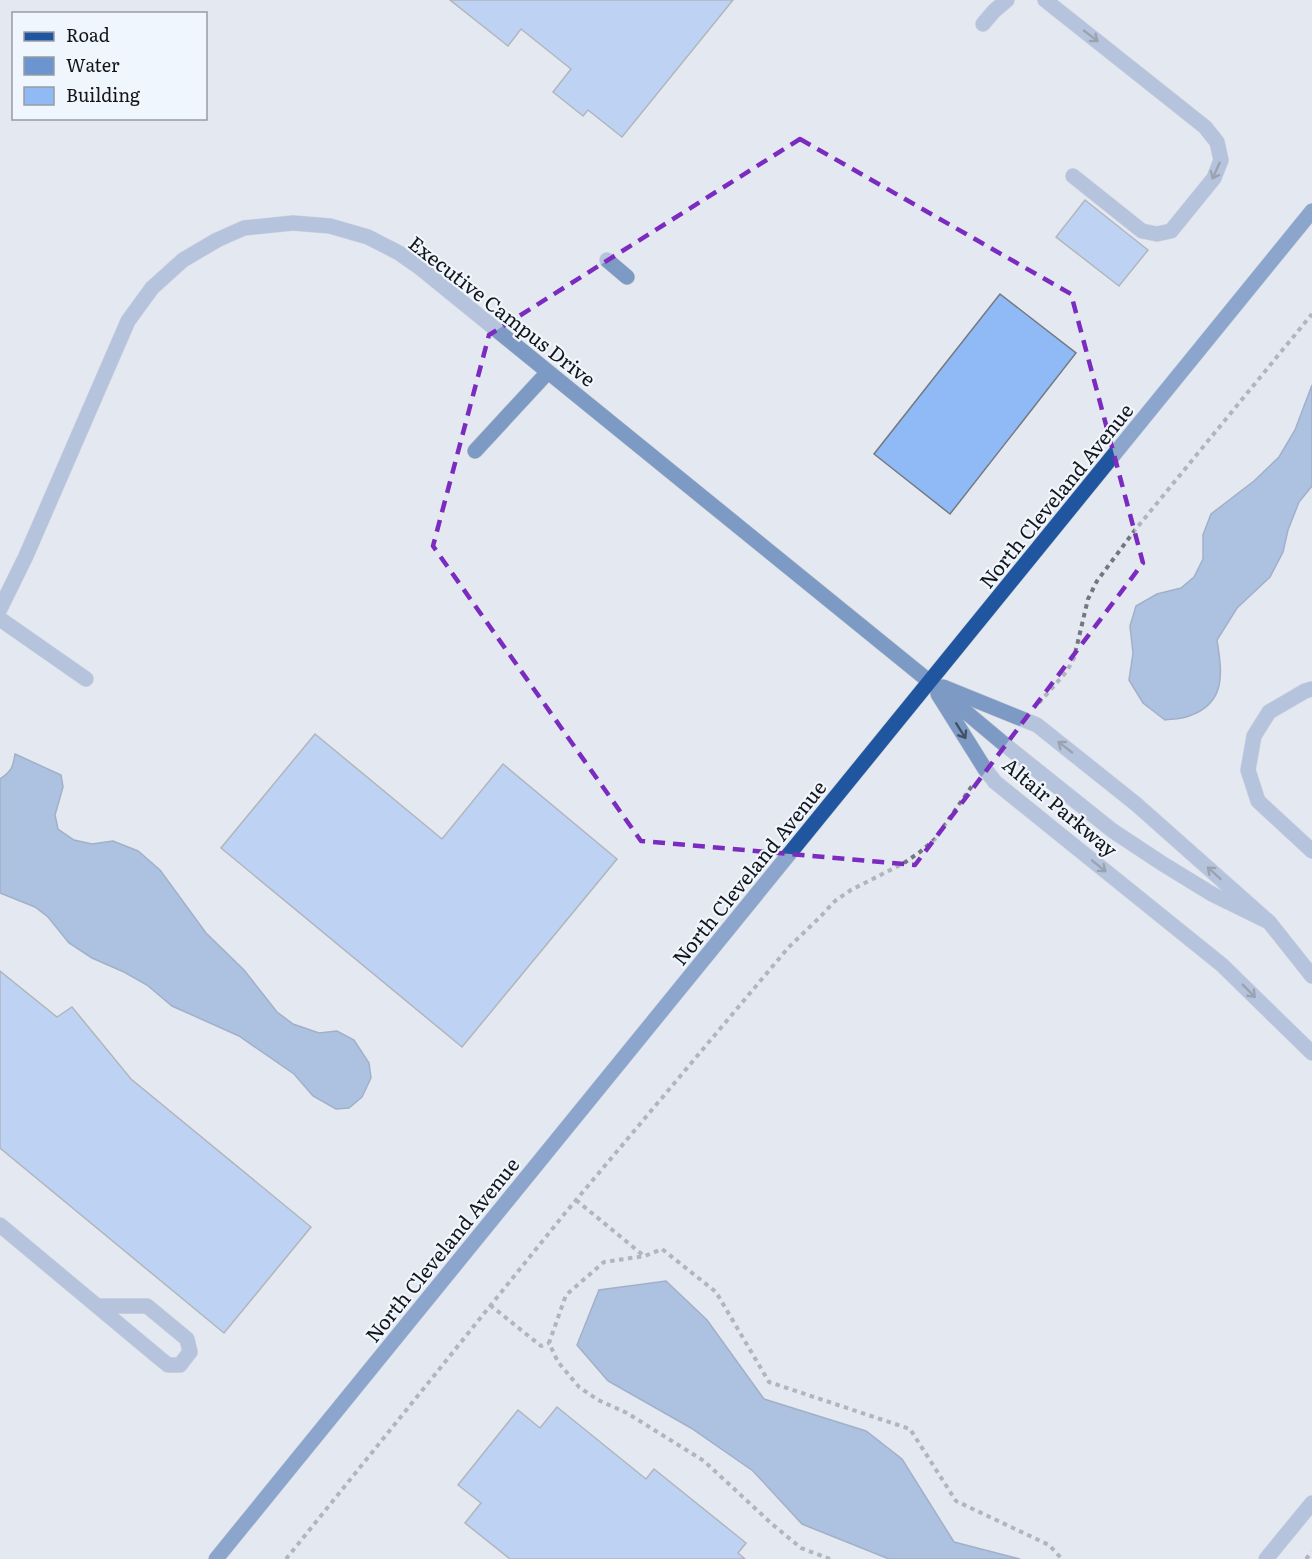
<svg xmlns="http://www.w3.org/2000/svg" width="1312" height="1559" viewBox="0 0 1312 1559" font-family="Literata,serif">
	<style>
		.water { fill: #6c94ce; stroke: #516e97; stroke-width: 1.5 }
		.building { fill: #90baf6; stroke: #747981; stroke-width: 1.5 }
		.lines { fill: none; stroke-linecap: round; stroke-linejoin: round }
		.minor-casing { stroke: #c2c6ce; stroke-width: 16 }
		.major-casing { stroke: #c2c6ce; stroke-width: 16 }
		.path { stroke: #74787e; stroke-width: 4; stroke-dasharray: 4.5 4.5; stroke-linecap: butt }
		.minor { stroke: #7d9ac4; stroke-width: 15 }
		.major { stroke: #2055a0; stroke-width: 15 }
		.oneway { stroke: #435165 }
		.marked { fill: none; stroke: #7b2cbf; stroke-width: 4.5; stroke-dasharray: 12 8; stroke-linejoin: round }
		.labels { text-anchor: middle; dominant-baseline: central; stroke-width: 4.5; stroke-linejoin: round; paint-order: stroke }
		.street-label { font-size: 20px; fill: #131518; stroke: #f0f6fe }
	</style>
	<rect width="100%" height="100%" fill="#e3e8f1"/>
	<path class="water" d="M 1312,385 L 1312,486 L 1299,502 L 1288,530 L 1283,552 L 1270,577 L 1237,608 L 1217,640 C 1222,672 1227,703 1189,716 C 1182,719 1173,719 1165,720 L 1143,703 L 1129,680 L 1133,653 L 1130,626 L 1136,606 L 1157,594 L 1181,588 L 1194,577 L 1203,559 L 1203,535 L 1211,514 L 1254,481 L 1279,457 L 1295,430 Z
		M 15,754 L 61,775 L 63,787 L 55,815 L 58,829 L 74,840 L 92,844 L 113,841 L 138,851 L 160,870 L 206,933 L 244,970 L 277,1012 L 293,1024 L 319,1033 L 337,1031 L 354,1040 L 369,1063 L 371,1078 L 362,1097 L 349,1108 L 336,1109 L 313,1096 L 294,1074 L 239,1036 L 172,1006 L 147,985 L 124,972 L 92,958 L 69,943 L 48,917 L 35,907 L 0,893 L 0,779 C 12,771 13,767 15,754 Z
		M 666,1281 L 707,1320 L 764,1399 L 866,1431 L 902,1459 L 954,1542 L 1020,1559 L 889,1559 L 802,1524 L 753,1471 L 691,1428 L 608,1381 L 577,1345 L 599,1290 Z"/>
	<path class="building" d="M 450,0 L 733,0 L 622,137 L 588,110 L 583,116 L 553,92 L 571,69 L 521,29 L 508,46 Z
		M 1085,200 L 1148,250 L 1119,286 L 1056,237 Z
		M 1000,294 L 1076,353 L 950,514 L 874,454 Z
		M 315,734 L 442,839 L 503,764 L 617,859 L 462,1047 L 221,848 Z
		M 0,971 L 57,1017 L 72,1007 L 131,1079 L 311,1227 L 224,1333 L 0,1148 Z
		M 557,1407 L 646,1479 L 654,1469 L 746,1543 L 738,1553 L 745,1559 L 510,1559 L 465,1523 L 481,1503 L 458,1485 L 518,1410 L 540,1428 Z"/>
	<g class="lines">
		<g class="minor-casing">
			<path id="minor" d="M 1045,0 L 1205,127 L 1217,142 L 1221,160 L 1214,178 L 1171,231 L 1157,234 L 1142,231 L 1073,176
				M 983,24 L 994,11 L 1007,0
				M 607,260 L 627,277
				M 475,451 L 548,372
				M 0,609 L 26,556 L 128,321 L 152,288 L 183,260 L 217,240 L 244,228 L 293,223 L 330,226 L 368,237 L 399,253 L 419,267 L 930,682 L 1004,744 L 1113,831 L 1163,864 L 1212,894 L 1269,922
				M 0,619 L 86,679
				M 943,687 L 1037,725 L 1136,804 L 1269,922 L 1312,976
				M 1312,689 L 1305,691 L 1269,712 L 1254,736 L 1248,770 L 1258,801 L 1312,851
				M 938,694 L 985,769 L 995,782 L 1222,965 L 1312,1053
				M 0,1225 L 157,1356 L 168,1365 L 180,1365 L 190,1352 L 187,1339 L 147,1306 L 97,1306
				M 1266,1559 L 1312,1503"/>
		</g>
		<g class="major-casing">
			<path id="major" d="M 216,1559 L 1312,211"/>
		</g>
		<path class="path" d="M 1039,703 L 1067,671 L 1074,658 L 1088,599 L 1097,581 L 1135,530 L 1312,314
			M 576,1200 L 644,1256
			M 490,1305 L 541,1346 L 549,1343
			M 286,1559 L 566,1212 L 788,948 L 819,918 L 835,901 L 851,890 L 904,863 L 920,852 L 935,839 L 972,786
			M 830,1559 L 801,1548 L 772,1524 L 704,1461 L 627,1413 L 598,1400 L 579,1387 L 558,1362 L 549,1343 L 566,1295 L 604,1262 L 645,1256 L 662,1249 L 716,1292 L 769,1382 L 910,1429 L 956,1501 L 1049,1545 L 1062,1559
			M 1306,1559 L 1312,1552"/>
		<use href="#minor" class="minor"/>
		<use href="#major" class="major"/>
	</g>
	<defs><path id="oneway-shaft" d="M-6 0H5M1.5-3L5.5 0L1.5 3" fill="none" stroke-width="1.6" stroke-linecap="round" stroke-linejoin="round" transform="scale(1.5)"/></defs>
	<g class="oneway">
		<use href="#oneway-shaft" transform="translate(1091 36) rotate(38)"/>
		<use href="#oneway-shaft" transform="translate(1216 171) rotate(114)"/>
		<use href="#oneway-shaft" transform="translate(961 731) rotate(58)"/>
		<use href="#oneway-shaft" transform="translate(1065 747) rotate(-142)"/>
		<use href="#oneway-shaft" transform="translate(1099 866) rotate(39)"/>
		<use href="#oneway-shaft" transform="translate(1214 873) rotate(-138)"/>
		<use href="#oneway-shaft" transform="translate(1249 991) rotate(45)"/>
	</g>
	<path d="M0 0H1312V1559H0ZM 800,139 L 1071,294 L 1143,563 L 915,865 L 641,841 L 433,546 L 489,335 Z" fill="#e3e8f1" fill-opacity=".55" fill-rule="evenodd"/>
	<path class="marked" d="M 800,139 L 1071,294 L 1143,563 L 915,865 L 641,841 L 433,546 L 489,335 Z"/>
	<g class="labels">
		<g class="street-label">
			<text transform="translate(503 310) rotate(38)">Executive Campus Drive</text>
			<text transform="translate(1055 495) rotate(-51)">North Cleveland Avenue</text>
			<text transform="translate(1061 806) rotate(40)">Altair Parkway</text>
			<text transform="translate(748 872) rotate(-51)">North Cleveland Avenue</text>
			<text transform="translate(441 1249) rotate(-51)">North Cleveland Avenue</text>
		</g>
	</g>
	<rect x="12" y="12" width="195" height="108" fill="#f0f6fe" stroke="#989ca2" stroke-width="1.5"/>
	<rect x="24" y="32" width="30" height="9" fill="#2055a0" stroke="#989ca2" stroke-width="1.5"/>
	<text x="66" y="42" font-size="18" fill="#131518">Road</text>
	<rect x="24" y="57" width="30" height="18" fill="#6c94ce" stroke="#989ca2" stroke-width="1.5"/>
	<text x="66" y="72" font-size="18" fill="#131518">Water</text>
	<rect x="24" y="87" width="30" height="18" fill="#90baf6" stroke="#989ca2" stroke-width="1.5"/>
	<text x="66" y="102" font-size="18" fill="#131518">Building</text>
</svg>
